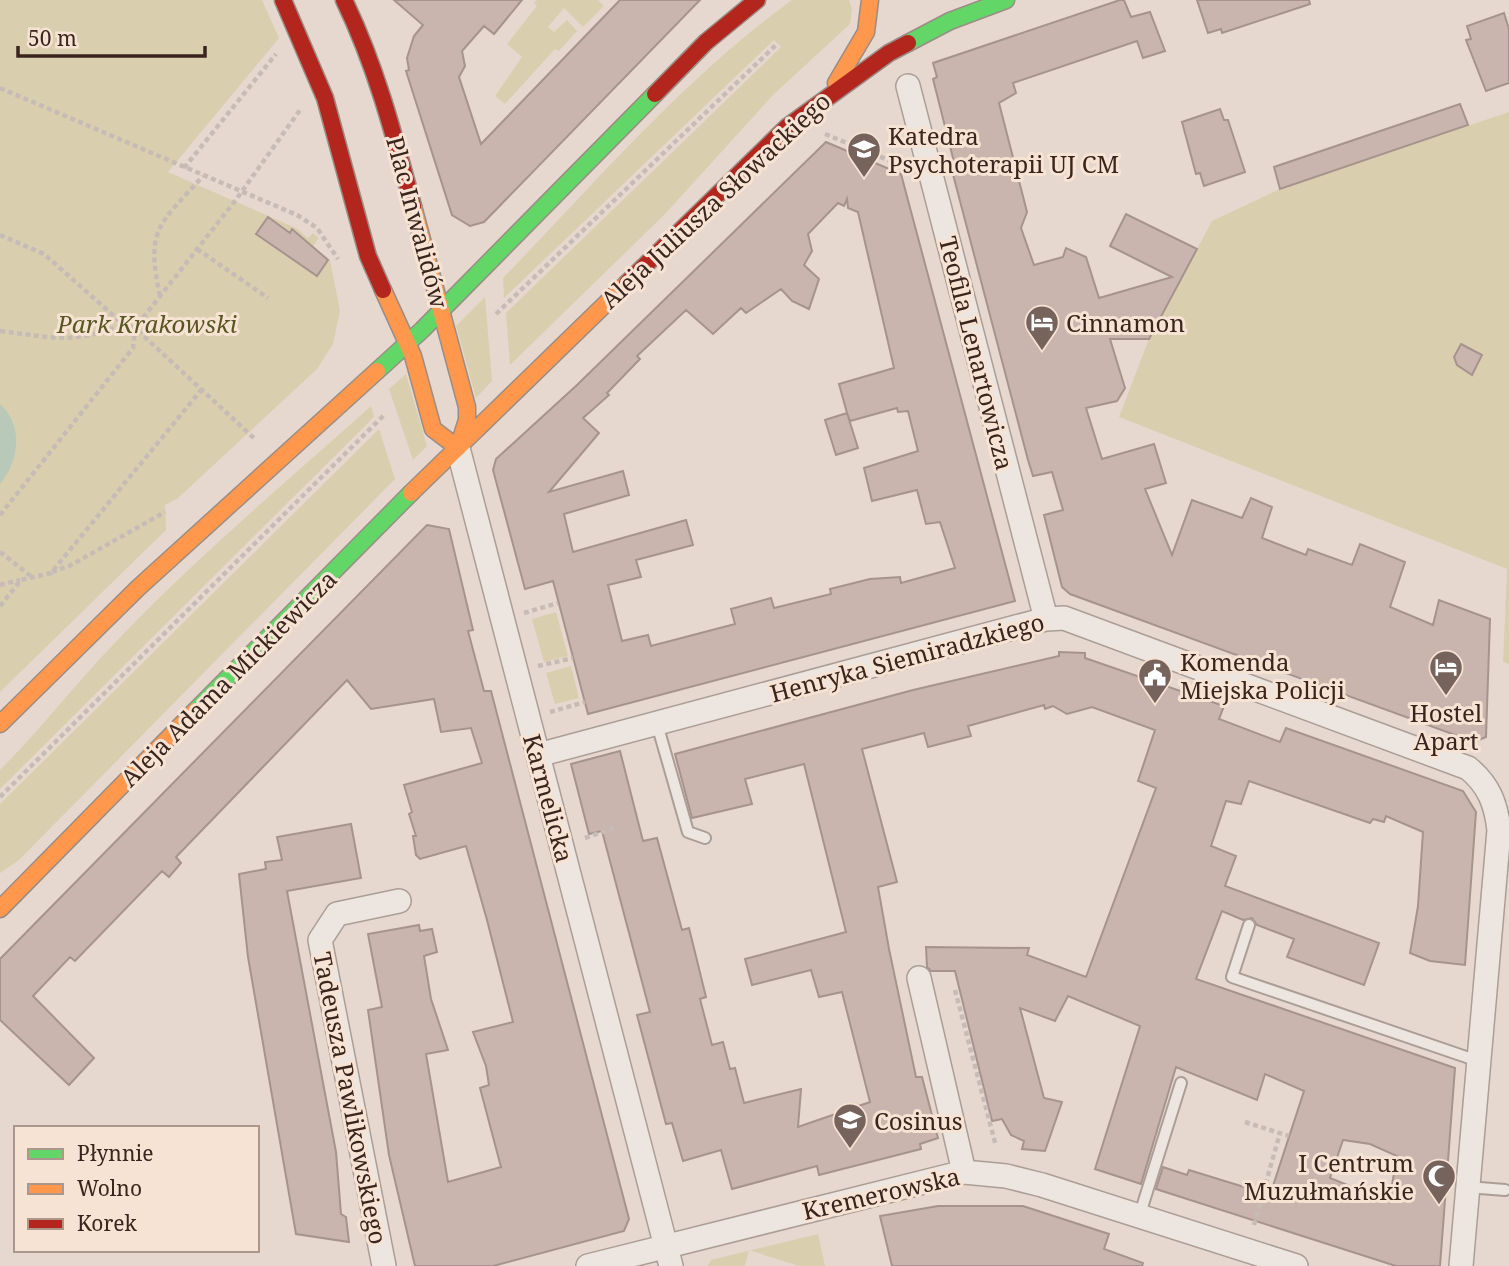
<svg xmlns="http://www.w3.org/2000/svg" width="1509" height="1266" viewBox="0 0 1509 1266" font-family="'Noto Serif',serif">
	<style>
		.green { fill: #d9cfaf }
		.water { fill: #b8c9ba }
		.building { fill: #c9b5ae; stroke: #a6938d; stroke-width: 2; fill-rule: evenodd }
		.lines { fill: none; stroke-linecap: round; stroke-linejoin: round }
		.lane-casing { stroke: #ab9e96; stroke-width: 14 }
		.street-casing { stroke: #ab9e96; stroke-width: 26 }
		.fast-casing { stroke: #9a8d86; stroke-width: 19 }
		.slow-casing { stroke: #9a8d86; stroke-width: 19 }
		.jam-casing { stroke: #9a8d86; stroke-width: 19 }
		.path { stroke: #c6bcb5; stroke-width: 4.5; stroke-dasharray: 5 3.5; stroke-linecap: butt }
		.lane { stroke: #ede5df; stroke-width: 10 }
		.street { stroke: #ede5df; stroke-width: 23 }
		.fast { stroke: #63d668; stroke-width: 16 }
		.slow { stroke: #ff974d; stroke-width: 16 }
		.jam { stroke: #b3261e; stroke-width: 16 }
		.labels { text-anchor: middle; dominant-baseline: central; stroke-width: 6; stroke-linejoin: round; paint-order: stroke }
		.poi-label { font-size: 24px; fill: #3a241e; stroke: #f7e3d3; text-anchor: start }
		.street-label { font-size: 24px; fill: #3a241e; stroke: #f7e3d3 }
		.park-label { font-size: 24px; font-style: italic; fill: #575723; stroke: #f7e3d3 }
	</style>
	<rect width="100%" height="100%" fill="#e6d8ce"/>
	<path class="green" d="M 0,0 L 262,0 L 279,38 L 168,172 L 296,228 L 308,238 L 313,233 L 319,238 L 313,246 L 330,260 L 340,311 L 333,344 L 317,369 L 177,499 L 165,505 L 166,530 L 0,692 Z
		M 536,0 L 598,0 L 604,6 L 583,27 L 564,8 L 548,27 L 554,32 L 567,20 L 577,31 L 559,51 L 555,49 L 505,104 L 495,96 L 522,57 L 507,44 L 537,6 L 534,3 Z
		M 792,0 L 849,0 L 852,9 L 850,24 L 773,95 L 665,214 L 510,365 L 506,313 L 781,47 L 774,40 L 504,298 L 503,278 C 595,183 684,78 792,0 Z
		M 1509,112 L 1509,664 L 1503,662 L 1507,569 L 1119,417 L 1149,339 L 1212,221 L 1280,189 Z
		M 485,297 L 492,381 L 476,398 L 456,326 Z
		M 406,374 L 427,446 L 413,460 L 389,389 Z
		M 371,406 L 374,417 L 0,789 L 0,770 C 39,731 72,688 110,648 C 191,562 283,485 371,406 Z
		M 379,429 L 395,479 L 19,860 L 0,873 L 0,804 Z
		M 556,612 L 568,656 L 544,662 L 532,619 Z
		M 571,666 L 579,698 L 555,704 L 546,673 Z
		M 818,1234 L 825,1266 L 799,1266 L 749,1250 L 745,1266 L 708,1266 L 711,1260 Z"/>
	<path class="water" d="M 0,404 C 24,426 19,461 0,484 Z"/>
	<path class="building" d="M 394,0 L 522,0 L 494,34 L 484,26 L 462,51 L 465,66 L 459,77 L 481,144 L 620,0 L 700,0 L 484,222 L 470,226 L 452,215 L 406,71 L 409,70 L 407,58 L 414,36 L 423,25 Z
		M 1120,0 L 1124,0 L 1131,17 L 1150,12 L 1165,51 L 1143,58 L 1137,41 L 1013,83 L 1016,93 L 999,103 L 1027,212 L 1021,228 L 1034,265 L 1063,257 L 1066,248 L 1086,257 L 1099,298 L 1172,277 L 1110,246 L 1126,214 L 1197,249 L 1149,339 L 1110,339 L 1125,388 L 1117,401 L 1086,408 L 1102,459 L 1154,444 L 1166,483 L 1145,489 L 1172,555 L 1192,500 L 1242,518 L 1251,498 L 1272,507 L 1262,538 L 1306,555 L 1308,549 L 1352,565 L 1360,544 L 1405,562 L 1390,607 L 1433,625 L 1439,600 L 1490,619 L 1486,737 L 1474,742 L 1070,594 L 1062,587 L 1044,515 L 1063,510 L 1052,472 L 1033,476 L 1028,460 L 950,163 L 954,162 L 933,79 L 937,77 L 933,63 Z
		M 1197,0 L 1309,0 L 1310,4 L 1222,33 L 1221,29 L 1208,33 Z
		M 1504,13 L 1509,29 L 1509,83 L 1486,91 L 1466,40 L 1471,39 L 1467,26 Z
		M 1460,104 L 1468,125 L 1280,189 L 1274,167 Z
		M 1220,109 L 1224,120 L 1228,120 L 1245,172 L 1204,186 L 1200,173 L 1196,174 L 1182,122 Z
		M 826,142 L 901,174 L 1015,601 L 588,714 L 553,581 L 525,589 L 493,470 L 496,459 L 577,385 ZM 847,199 L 848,208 L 858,212 L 894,368 L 839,384 L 847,413 L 825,420 L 836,455 L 858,448 L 847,413 L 850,421 L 897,408 L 898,412 L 908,411 L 918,451 L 864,468 L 872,501 L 917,490 L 926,524 L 940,522 L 955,568 L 901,583 L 900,577 L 870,579 L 830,589 L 831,594 L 774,608 L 771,598 L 731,609 L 735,624 L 651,646 L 648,635 L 622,641 L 608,585 L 641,577 L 636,560 L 693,545 L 686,520 L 573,552 L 564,514 L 629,495 L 623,471 L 549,492 L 599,433 L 583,418 L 609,395 L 607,393 L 640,359 L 637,356 L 686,310 L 713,334 L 741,308 L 746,313 L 781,289 L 792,301 L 809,309 L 819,279 L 804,265 L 812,251 L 808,234 L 838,203 L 844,206 Z
		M 268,217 L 290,233 L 292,229 L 328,260 L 317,276 L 256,234 Z
		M 1461,344 L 1482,355 L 1472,375 L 1457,365 L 1454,357 Z
		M 427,525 L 449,529 L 473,630 L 468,631 L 484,691 L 491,691 L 629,1219 L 624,1231 L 493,1266 L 415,1266 L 389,1155 L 368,1010 L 382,1007 L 368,934 L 419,925 L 420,931 L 432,929 L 437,952 L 424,956 L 431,999 L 448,1050 L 426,1054 L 448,1182 L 501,1167 L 480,1088 L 489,1085 L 486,1066 L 473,1032 L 513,1022 L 487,920 L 466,846 L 420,859 L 416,855 L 413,836 L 416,836 L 409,814 L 412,812 L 404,785 L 482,763 L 471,728 L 441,732 L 434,699 L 371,709 L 347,680 L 176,857 L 181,863 L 169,877 L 162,871 L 75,961 L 70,957 L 33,996 L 94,1058 L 69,1085 L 0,1020 L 0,959 Z
		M 1059,652 L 1085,653 L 1085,658 L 1224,706 L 1219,719 L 1280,742 L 1286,728 L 1463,791 L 1476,812 L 1465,965 L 1430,961 L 1410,953 L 1418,906 L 1423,832 L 1386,816 L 1384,822 L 1373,819 L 1370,823 L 1249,781 L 1241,804 L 1226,801 L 1211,846 L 1236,856 L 1225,886 L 1379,943 L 1364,985 L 1287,957 L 1294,939 L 1257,925 L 1252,918 L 1243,920 L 1222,911 L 1196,979 L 1455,1068 L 1440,1266 L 1396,1266 L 1156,1189 L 1163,1167 L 1187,1175 L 1189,1170 L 1270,1195 L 1304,1091 L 1265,1074 L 1257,1100 L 1176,1067 L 1141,1184 L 1095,1169 L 1140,1026 L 1068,996 L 1055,1021 L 1020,1008 L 1044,1098 L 1062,1102 L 1045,1151 L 1022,1149 L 1024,1141 L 1011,1135 L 1002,1119 L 992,1121 L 955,971 L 931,971 L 927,967 L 926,947 L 1029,948 L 1027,955 L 1086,977 L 1156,788 L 1138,781 L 1155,730 L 1092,707 L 1067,714 L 1053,706 L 1045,709 L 1044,705 L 968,726 L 971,736 L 928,747 L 924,733 L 862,749 L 897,882 L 878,887 L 889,949 L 916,1077 L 922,1077 L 938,1138 L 920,1144 L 921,1149 L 819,1175 L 817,1166 L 732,1189 L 721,1150 L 683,1161 L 672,1123 L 666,1124 L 637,1015 L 650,1012 L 602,831 L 589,834 L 571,764 L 620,751 L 643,841 L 657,838 L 682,930 L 689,928 L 706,997 L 700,999 L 712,1045 L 723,1042 L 730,1069 L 735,1068 L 744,1103 L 801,1089 L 798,1127 L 870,1102 L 842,992 L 819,997 L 811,970 L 752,985 L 745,959 L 846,932 L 804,764 L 745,779 L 752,804 L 692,818 L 675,754 L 913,690 L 1059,656 ZM 1343,1140 L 1370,1144 L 1397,1156 L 1389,1202 L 1330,1178 Z
		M 351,824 L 361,878 L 287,891 L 336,1152 L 341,1214 L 346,1217 L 349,1242 L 296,1234 L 248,957 L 239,874 L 266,869 L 265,862 L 282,860 L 277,837 Z
		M 938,1206 L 1023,1206 L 1109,1234 L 1104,1249 L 1143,1263 L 1142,1266 L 892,1266 L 880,1216 Z"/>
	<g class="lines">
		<g class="lane-casing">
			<path id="lane" d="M 657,724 L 688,832 L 705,838
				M 1249,925 L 1232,977 L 1478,1061
				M 1467,1187 L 1505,1190
				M 1139,1217 L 1181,1083"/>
		</g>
		<g class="street-casing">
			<path id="street" d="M 908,86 L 1046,619
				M 458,448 L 671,1266
				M 538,755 L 1046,619 L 1064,618 L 1468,768 C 1489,785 1496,804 1499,830 L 1461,1266
				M 919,978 L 964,1172
				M 384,1266 L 320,940 L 337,914 L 399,901
				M 588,1266 L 964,1172 L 1006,1176 L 1042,1185 L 1296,1266"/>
		</g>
		<g class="fast-casing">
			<path id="fast" d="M 908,43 L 950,21 L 1006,0
				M 377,371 L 422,330 L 655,94
				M 195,711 L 411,493"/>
		</g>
		<g class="slow-casing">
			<path id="slow" d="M 836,83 L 866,32 L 870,0
				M 383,290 L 413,356 L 433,429 L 458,448 L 467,420 L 467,407 L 413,206
				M 411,493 L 627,283
				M 0,724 L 138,588 L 377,371
				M 0,909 L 195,711"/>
		</g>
		<g class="jam-casing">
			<path id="jam" d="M 283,0 L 325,98 L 368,256 L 383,290
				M 344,0 C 376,66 394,135 413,206
				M 655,94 L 706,42 L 757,0
				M 627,283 L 787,127 L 889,53 L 908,43"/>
		</g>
		<path class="path" d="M 0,88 L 297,215 L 317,228 L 338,259
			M 825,134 L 905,167
			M 184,168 L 276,54
			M 0,235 L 44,254 L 123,324 L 135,328 L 256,440
			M 197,249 L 268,298
			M 160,296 C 145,228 160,224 203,176
			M 496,314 L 777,44
			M 0,331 C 52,337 70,345 122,325
			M 0,515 L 133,348 L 135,328 L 235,201 L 300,110
			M 0,552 L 32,577
			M 52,572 L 71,565 L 165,512
			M 0,585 L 20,580
			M 0,606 L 21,580 L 51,573 L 202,389
			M 524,613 L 558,603
			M 538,666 L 573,658
			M 550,712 L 585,702
			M 0,797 L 385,414
			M 585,838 L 617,827
			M 955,990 L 996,1146
			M 1245,1122 L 1289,1136
			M 1254,1225 L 1280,1133"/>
		<use href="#lane" class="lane"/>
		<use href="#street" class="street"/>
		<use href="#fast" class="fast"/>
		<use href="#slow" class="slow"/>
		<use href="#jam" class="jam"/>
	</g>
	<defs>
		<g id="university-pin" transform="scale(1.75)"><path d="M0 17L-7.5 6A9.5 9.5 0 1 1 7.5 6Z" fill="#76635c" stroke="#f7e3d3"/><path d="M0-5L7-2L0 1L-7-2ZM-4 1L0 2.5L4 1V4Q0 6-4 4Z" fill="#fff"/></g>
		<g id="hotel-pin" transform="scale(1.75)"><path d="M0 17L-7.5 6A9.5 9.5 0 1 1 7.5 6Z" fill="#76635c" stroke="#f7e3d3"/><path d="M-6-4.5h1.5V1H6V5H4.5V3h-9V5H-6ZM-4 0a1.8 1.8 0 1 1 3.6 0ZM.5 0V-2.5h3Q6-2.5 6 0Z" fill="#fff"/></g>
		<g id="civic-pin" transform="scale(1.75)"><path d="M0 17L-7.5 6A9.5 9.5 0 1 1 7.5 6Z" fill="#76635c" stroke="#f7e3d3"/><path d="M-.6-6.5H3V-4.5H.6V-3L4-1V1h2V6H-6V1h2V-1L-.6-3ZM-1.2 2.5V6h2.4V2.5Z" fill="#fff"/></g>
		<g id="school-pin" transform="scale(1.75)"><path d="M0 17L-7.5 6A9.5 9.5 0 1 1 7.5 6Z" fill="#76635c" stroke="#f7e3d3"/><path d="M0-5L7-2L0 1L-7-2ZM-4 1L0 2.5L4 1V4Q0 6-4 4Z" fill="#fff"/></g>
		<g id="mosque-pin" transform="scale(1.75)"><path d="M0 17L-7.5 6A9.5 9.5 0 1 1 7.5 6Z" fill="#76635c" stroke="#f7e3d3"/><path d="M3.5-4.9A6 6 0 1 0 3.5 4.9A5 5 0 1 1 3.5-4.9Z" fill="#fff"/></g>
	</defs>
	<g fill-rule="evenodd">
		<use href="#university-pin" x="864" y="149"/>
		<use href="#hotel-pin" x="1042" y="322"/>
		<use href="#hotel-pin" x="1446" y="667"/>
		<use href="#civic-pin" x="1155" y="675"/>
		<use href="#school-pin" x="850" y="1120"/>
		<use href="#mosque-pin" x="1439" y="1176"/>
	</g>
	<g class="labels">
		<g class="poi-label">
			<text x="888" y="135">Katedra<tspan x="888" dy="28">Psychoterapii UJ CM</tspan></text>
			<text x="1066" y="322">Cinnamon</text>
			<text x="1180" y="661">Komenda<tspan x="1180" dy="28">Miejska Policji</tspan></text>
			<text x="1446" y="712" text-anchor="middle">Hostel<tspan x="1446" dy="28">Apart</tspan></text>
			<text x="874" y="1120">Cosinus</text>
			<text x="1414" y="1162" text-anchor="end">I Centrum<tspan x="1414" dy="28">Muzułmańskie</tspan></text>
		</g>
		<g class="street-label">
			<text transform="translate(715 200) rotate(-43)">Aleja Juliusza Słowackiego</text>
			<text transform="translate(418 222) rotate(75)">Plac Inwalidów</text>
			<text transform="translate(977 353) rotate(76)">Teofila Lenartowicza</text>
			<text transform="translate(907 657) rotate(-15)">Henryka Siemiradzkiego</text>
			<text transform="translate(228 678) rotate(-45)">Aleja Adama Mickiewicza</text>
			<text transform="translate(549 798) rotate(75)">Karmelicka</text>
			<text transform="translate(351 1098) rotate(79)">Tadeusza Pawlikowskiego</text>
			<text transform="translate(881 1193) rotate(-13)">Kremerowska</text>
		</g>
		<g class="park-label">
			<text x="147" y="323">Park Krakowski</text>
		</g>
	</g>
	<rect x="14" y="1126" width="245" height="126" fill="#f7e3d3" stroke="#ab978b" stroke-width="2"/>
	<rect x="28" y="1149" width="35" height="10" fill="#63d668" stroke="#ab978b" stroke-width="2"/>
	<text x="77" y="1161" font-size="21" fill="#3a241e">Płynnie</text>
	<rect x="28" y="1184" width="35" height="10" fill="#ff974d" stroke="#ab978b" stroke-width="2"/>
	<text x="77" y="1196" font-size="21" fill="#3a241e">Wolno</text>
	<rect x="28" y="1219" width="35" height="10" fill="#b3261e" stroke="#ab978b" stroke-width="2"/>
	<text x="77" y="1231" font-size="21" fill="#3a241e">Korek</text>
	<path d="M18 46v10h187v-10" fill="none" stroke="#3a241e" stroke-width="3.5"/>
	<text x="28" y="46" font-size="21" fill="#3a241e" stroke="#f7e3d3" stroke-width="5" paint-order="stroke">50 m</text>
</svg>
